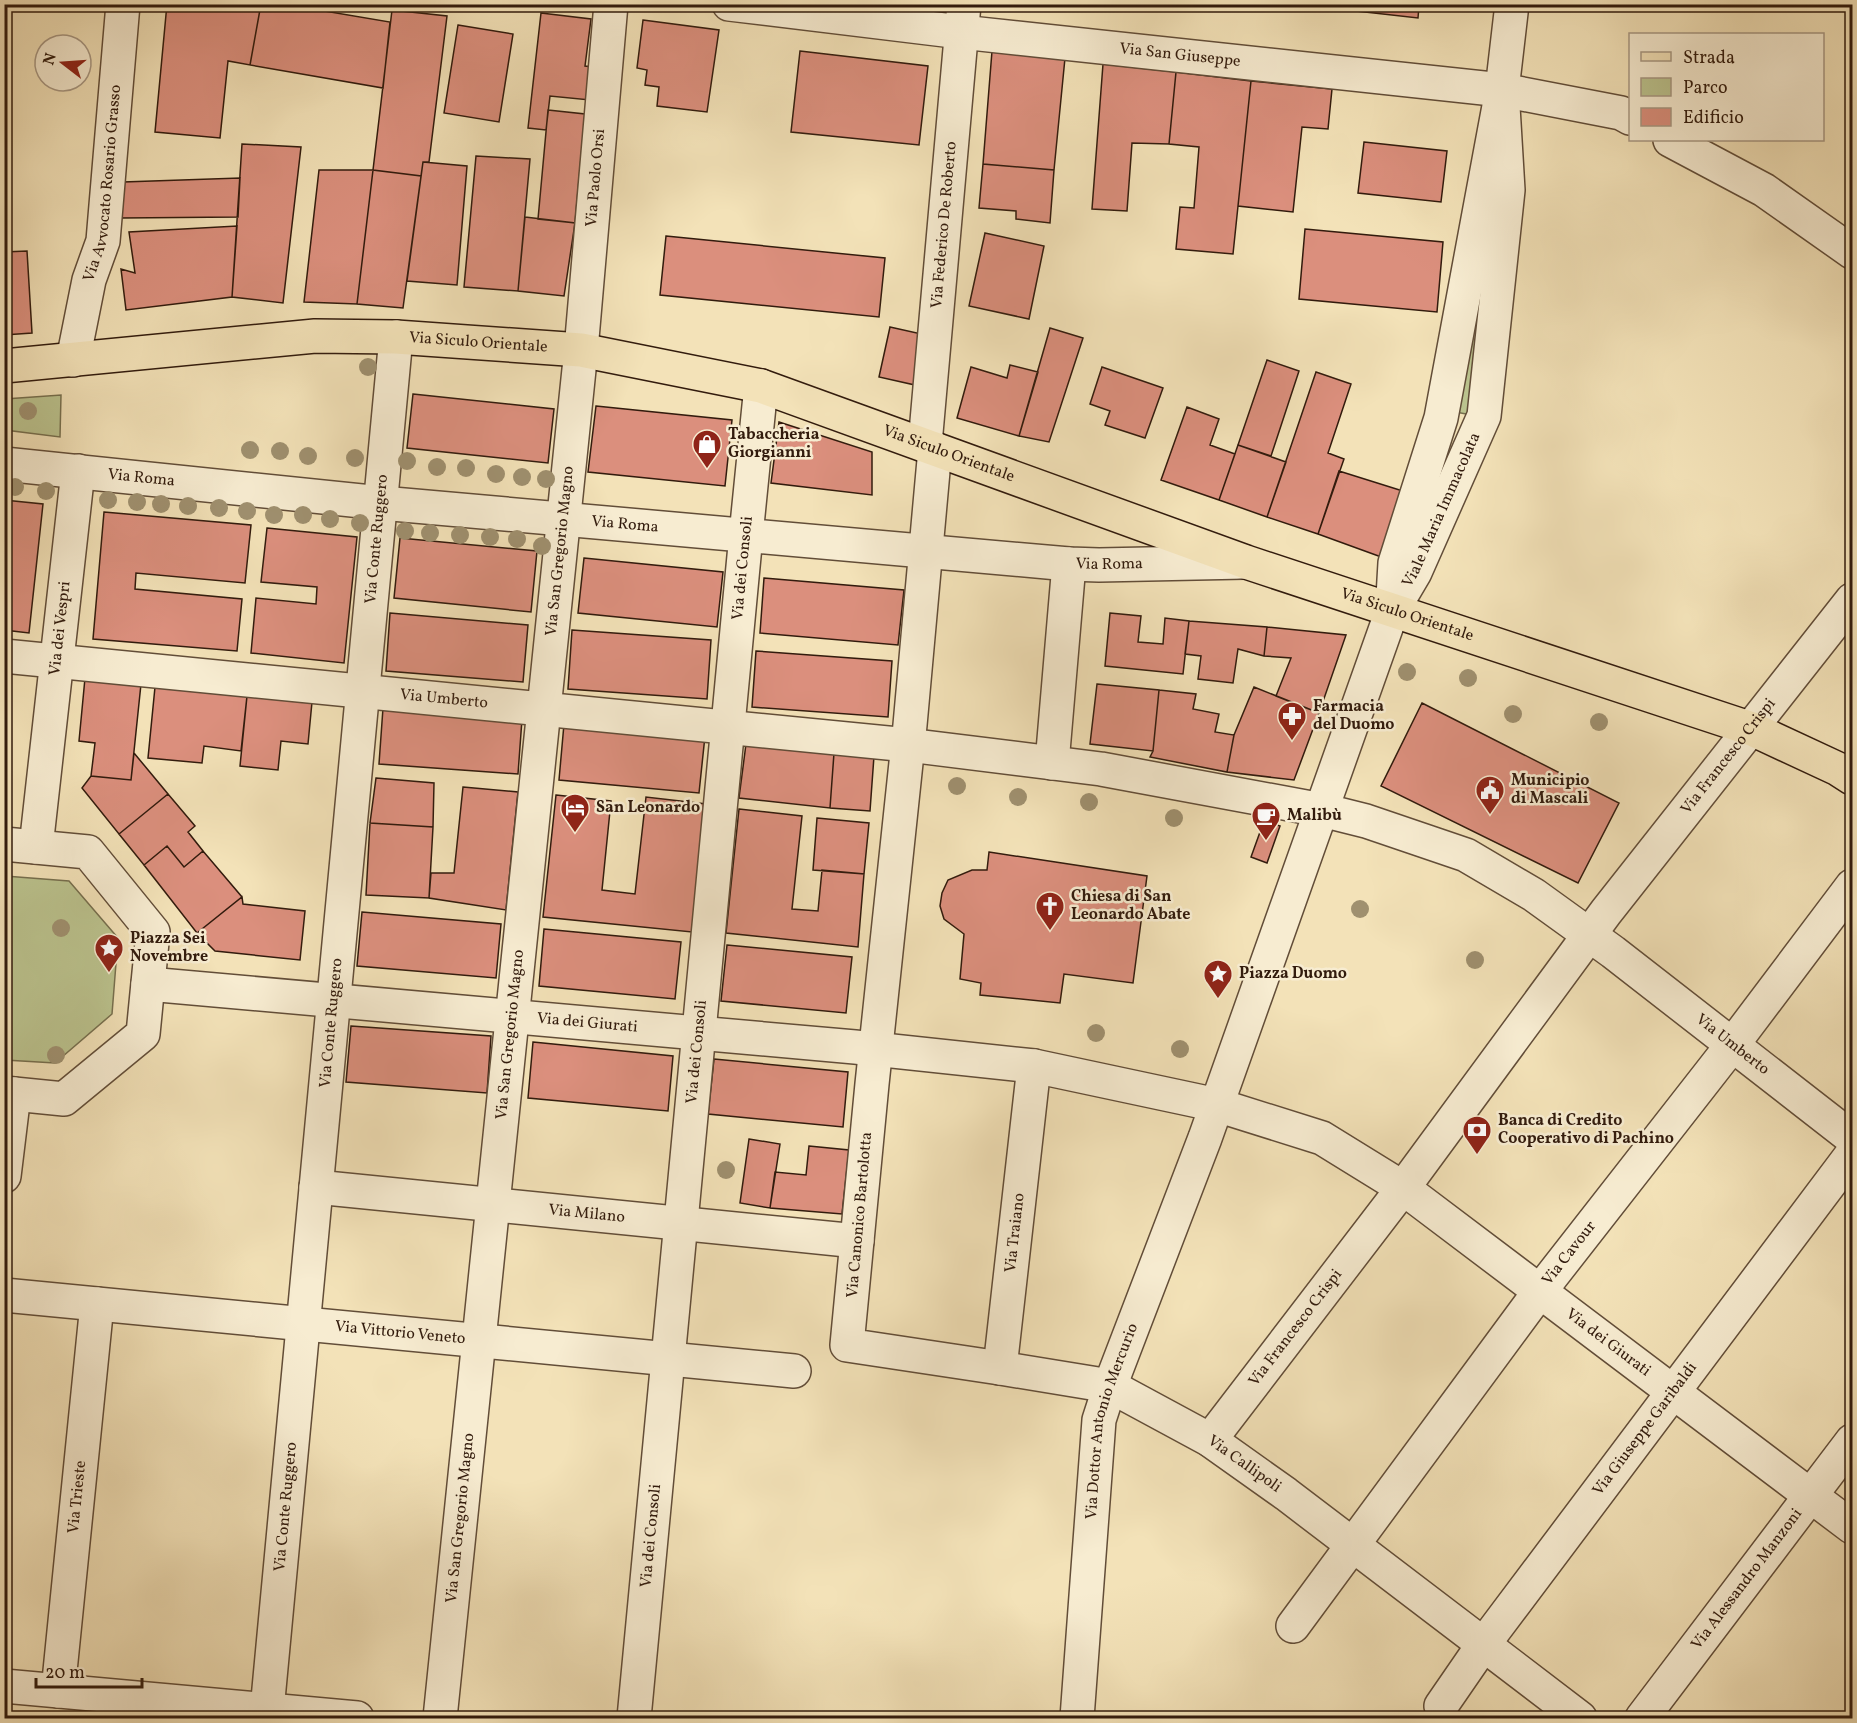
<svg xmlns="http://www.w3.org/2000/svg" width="1857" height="1723" viewBox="0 0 1857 1723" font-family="Vollkorn,serif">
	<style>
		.green { fill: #bbc38e; stroke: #766f4e; stroke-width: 1.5 }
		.building { fill: #db8f7d; stroke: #321b0d; stroke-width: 1.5 }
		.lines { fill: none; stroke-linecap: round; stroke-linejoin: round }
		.minor-casing { stroke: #624d38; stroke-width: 36 }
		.major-casing { stroke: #321b0d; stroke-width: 36 }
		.minor { stroke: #f7ecd1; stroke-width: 33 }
		.major { stroke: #f3e2b8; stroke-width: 33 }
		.tree { fill: #9f906f }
		.labels { text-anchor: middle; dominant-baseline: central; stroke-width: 5; stroke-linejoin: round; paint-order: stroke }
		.street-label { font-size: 16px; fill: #321b0d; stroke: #f7ecd1 }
		.poi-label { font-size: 16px; font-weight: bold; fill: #321b0d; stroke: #f7ecd1; text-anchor: start }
	</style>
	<rect width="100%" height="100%" fill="#f3e2b8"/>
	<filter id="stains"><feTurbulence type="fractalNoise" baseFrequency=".00333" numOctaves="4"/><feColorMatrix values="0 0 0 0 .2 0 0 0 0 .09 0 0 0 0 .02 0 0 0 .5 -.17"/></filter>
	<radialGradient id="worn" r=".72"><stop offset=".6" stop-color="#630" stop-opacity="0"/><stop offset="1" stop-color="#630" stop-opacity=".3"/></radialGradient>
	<path class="green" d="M 1487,223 L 1472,415 L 1455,412 Z
		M 61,395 L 60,437 L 5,430 L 5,399 Z
		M 5,876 L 69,881 L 118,938 L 112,1014 L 55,1063 L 5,1060 Z"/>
	<path class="building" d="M 167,4 L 261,4 L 250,65 L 228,61 L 220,138 L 155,132 Z
		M 261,4 L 283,4 L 390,22 L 383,88 L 250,65 Z
		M 1322,4 L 1451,4 L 1450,9 L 1419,6 L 1418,18 L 1321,7 Z
		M 392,10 L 447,16 L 429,162 L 423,162 L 421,176 L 373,170 Z
		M 541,13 L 591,19 L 585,66 L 593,67 L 590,100 L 550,96 L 546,130 L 528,128 Z
		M 643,20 L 719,30 L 707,112 L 657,106 L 659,87 L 645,85 L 647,70 L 637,68 Z
		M 458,25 L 513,34 L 499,122 L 444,113 Z
		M 800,51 L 928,66 L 919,145 L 791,132 Z
		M 992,51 L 1065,58 L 1054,170 L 983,164 Z
		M 1103,64 L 1176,72 L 1169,144 L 1132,143 L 1127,211 L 1092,209 Z
		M 1176,72 L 1251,81 L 1233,254 L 1176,249 L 1180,207 L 1194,208 L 1199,147 L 1169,144 Z
		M 1251,81 L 1332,89 L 1328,129 L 1302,127 L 1293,212 L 1238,206 Z
		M 548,110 L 585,114 L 575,223 L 538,219 Z
		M 1364,142 L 1447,151 L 1441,202 L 1358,193 Z
		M 242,144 L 301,147 L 283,303 L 232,297 Z
		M 476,156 L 530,159 L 518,291 L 464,287 Z
		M 423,162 L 467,166 L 457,285 L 407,281 Z
		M 983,164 L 1054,170 L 1050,223 L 1016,219 L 1016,211 L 979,208 Z
		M 319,170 L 373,170 L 357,304 L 304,302 Z
		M 373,170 L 421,176 L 403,308 L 357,304 Z
		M 240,178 L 238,217 L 121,218 L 123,182 Z
		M 525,217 L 575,223 L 564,296 L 518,291 Z
		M 237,226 L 232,297 L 126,310 L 121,269 L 135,273 L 129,232 Z
		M 1305,229 L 1443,242 L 1437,312 L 1299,299 Z
		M 985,233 L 1044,246 L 1029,319 L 969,306 Z
		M 666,236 L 885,258 L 879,317 L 660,295 Z
		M 27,251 L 32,333 L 4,335 L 4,252 Z
		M 890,327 L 926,335 L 915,385 L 879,377 Z
		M 1050,328 L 1083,338 L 1049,442 L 1019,436 Z
		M 1267,360 L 1299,371 L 1271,456 L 1238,445 Z
		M 1010,365 L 1038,372 L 1019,436 L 957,418 L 971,367 L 1007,378 Z
		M 1102,367 L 1163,388 L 1145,438 L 1105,425 L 1110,411 L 1090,404 Z
		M 1316,372 L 1351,384 L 1328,453 L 1344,459 L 1318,534 L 1267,517 Z
		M 413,394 L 554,409 L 548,463 L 407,448 Z
		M 596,406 L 732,420 L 725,486 L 588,472 Z
		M 1187,407 L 1219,419 L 1210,445 L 1235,454 L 1219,500 L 1161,480 Z
		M 779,422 L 872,452 L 872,495 L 771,483 Z
		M 1238,445 L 1286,462 L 1267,517 L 1219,500 Z
		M 1339,471 L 1406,492 L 1384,558 L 1318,534 Z
		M 4,500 L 43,504 L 29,633 L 4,630 Z
		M 104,512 L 251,525 L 245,583 L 136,573 L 135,589 L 242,599 L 237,651 L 93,639 Z
		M 267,528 L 357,537 L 344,663 L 251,653 L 256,598 L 316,604 L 317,587 L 261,582 Z
		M 400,538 L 537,551 L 531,612 L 394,598 Z
		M 584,558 L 723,572 L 717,627 L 578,613 Z
		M 764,578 L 904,590 L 898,645 L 760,633 Z
		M 390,613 L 528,625 L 523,682 L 386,671 Z
		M 1110,613 L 1141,616 L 1138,642 L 1163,644 L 1165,618 L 1189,621 L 1183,674 L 1105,666 Z
		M 1189,621 L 1267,627 L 1264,656 L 1238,649 L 1233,683 L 1198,679 L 1201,656 L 1185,654 Z
		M 1267,627 L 1346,635 L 1319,713 L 1276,696 L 1291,658 L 1264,656 Z
		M 572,630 L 711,640 L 707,699 L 568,689 Z
		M 756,651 L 892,661 L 888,717 L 752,707 Z
		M 85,678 L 141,684 L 131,780 L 91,776 L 95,743 L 79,741 Z
		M 1097,684 L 1159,690 L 1153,751 L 1090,744 Z
		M 155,687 L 247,696 L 241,751 L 204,746 L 202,763 L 148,758 Z
		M 1254,687 L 1319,713 L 1294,780 L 1227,772 L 1234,735 Z
		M 1159,690 L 1196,694 L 1193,709 L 1219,714 L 1215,732 L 1234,735 L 1227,772 L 1150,757 L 1153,751 Z
		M 247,696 L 312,702 L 308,744 L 281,741 L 278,770 L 240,766 Z
		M 1422,703 L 1619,803 L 1578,883 L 1381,786 Z
		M 383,708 L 522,719 L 518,774 L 379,764 Z
		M 564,724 L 705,736 L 699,793 L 559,780 Z
		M 746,744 L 834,753 L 830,808 L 739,798 Z
		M 134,753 L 168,794 L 119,834 L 82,788 L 91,776 L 131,780 Z
		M 834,753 L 874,756 L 870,811 L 830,808 Z
		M 376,778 L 434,783 L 433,827 L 370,823 Z
		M 463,787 L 518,792 L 506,910 L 429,898 L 431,873 L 454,873 Z
		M 168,794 L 195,826 L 188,832 L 203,851 L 184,867 L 167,846 L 144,865 L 119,834 Z
		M 556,795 L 611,801 L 602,890 L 635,894 L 646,797 L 706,804 L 692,932 L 543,917 Z
		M 739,809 L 802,816 L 792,909 L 818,911 L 822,870 L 864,874 L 858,947 L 726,933 Z
		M 817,818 L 869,823 L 864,874 L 813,870 Z
		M 1264,821 L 1280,826 L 1267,863 L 1251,857 Z
		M 370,823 L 433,827 L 429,898 L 366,895 Z
		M 167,846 L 184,867 L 203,851 L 242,897 L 197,933 L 144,865 Z
		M 989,852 L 1147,876 L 1133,983 L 1064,974 L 1060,1003 L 980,995 L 981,983 L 960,979 L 964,934 L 944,919 L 940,906 L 942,893 L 948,880 L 972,870 L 987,870 Z
		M 242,897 L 243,904 L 305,911 L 300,960 L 215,951 L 197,933 Z
		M 362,912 L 501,924 L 496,978 L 357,966 Z
		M 544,929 L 681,942 L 675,999 L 539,986 Z
		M 727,945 L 852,957 L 846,1013 L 721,1001 Z
		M 351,1026 L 491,1036 L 487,1093 L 346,1082 Z
		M 533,1042 L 673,1056 L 668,1111 L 528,1098 Z
		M 714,1059 L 848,1072 L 843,1127 L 708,1114 Z
		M 749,1139 L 780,1144 L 770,1208 L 740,1203 Z
		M 809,1146 L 849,1150 L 842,1214 L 770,1208 L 775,1172 L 806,1175 Z"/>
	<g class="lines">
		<g class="minor-casing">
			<g id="minor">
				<path id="s1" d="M 729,4 L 961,32 L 1502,90 L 1621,113 L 1630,118"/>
				<path d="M 1670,140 L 1764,190 L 1852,252"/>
				<path id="s2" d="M 73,360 L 89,280 L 103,241 L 123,4"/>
				<path id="s3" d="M 925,444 L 964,4"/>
				<path id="s4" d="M 935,449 L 910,725 L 872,1084 L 847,1345 L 1000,1368 L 1110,1386 L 1210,1440 L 1286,1494 L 1580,1718"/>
				<path id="s5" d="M 4,464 L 381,503 L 1069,564 L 1099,565 L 1245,562"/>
				<path d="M 1393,597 L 1395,563 L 1441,418 L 1502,90 L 1512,4"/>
				<path id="s6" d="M 4,656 L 908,745 L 1101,769 L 1322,810 L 1366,821 L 1466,855 L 1534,895 L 1613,952 L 1852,1138"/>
				<path d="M 1052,763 L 1069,564"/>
				<path d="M 4,844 L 88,852 L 153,932 L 143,1034 L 64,1099 L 4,1093"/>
				<path id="s7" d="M 36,847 L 78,471"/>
				<path id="s8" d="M 148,984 L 855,1047 L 1034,1066 L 1217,1105 L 1322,1138 L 1403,1188 L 1852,1527"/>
				<path d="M 4,1176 L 14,1094"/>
				<path id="s9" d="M 316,1187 L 857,1241"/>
				<path id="s10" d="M 4,1295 L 794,1371"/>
				<path id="s11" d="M 1000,1368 L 1034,1066"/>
				<path id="s12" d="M 1210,1440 L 1403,1188 L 1606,912 L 1852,600"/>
				<path id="s13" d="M 1293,1626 L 1540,1291 L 1733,1044 L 1852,886"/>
				<path d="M 4,1686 L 357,1718"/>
				<path id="s14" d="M 58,1691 L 97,1304"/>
				<path id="s15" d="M 1441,1706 L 1483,1645 L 1852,1154"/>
				<path id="s16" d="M 267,1710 L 396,337"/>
				<path id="s17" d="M 440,1718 L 581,350 L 611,4"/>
				<path id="s18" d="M 634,1718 L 746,535 L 761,386"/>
				<path id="s19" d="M 1077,1718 L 1099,1420 L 1110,1386 L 1205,1138 L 1392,611 L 1415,572 L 1484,416 L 1508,190 L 1502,90"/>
				<path id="s20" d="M 1642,1718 L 1852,1441"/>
			</g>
		</g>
		<g class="major-casing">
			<g id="major">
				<path id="s21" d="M 4,366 L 315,336 L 396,337 L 581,350 L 761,386 L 1246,562 L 1752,729 L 1838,769 L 1852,778"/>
			</g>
		</g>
		<use href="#minor" class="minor"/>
		<use href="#major" class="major"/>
	</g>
	<g class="tree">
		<circle cx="368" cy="367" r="9"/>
		<circle cx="28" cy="411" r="9"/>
		<circle cx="250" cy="450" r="9"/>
		<circle cx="280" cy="451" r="9"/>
		<circle cx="308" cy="456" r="9"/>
		<circle cx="355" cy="458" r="9"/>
		<circle cx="407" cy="461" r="9"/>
		<circle cx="437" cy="467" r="9"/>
		<circle cx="466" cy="468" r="9"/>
		<circle cx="496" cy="474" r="9"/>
		<circle cx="522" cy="477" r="9"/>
		<circle cx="546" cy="479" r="9"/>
		<circle cx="15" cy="487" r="9"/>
		<circle cx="46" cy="491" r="9"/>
		<circle cx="108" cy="500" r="9"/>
		<circle cx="137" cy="502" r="9"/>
		<circle cx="161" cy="504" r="9"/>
		<circle cx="188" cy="506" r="9"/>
		<circle cx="219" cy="508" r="9"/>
		<circle cx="247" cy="511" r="9"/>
		<circle cx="274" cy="515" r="9"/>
		<circle cx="303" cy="515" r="9"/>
		<circle cx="330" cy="519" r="9"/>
		<circle cx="360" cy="523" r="9"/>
		<circle cx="405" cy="531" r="9"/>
		<circle cx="430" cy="533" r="9"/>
		<circle cx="460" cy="535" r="9"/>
		<circle cx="490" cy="537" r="9"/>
		<circle cx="517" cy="539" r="9"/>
		<circle cx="542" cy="546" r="9"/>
		<circle cx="1407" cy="672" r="9"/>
		<circle cx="1468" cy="678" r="9"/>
		<circle cx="1513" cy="714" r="9"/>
		<circle cx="1599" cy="722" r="9"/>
		<circle cx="957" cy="786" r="9"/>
		<circle cx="1018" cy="797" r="9"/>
		<circle cx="1089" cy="802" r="9"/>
		<circle cx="1174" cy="818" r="9"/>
		<circle cx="1360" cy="909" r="9"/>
		<circle cx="61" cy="928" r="9"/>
		<circle cx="1475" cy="960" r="9"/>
		<circle cx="1096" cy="1033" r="9"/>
		<circle cx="1180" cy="1049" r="9"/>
		<circle cx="56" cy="1055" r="9"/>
		<circle cx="726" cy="1170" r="9"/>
	</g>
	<defs>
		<g id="shop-pin" transform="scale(1.5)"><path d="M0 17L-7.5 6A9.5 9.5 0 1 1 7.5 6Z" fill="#8f2418" stroke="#f7ecd1"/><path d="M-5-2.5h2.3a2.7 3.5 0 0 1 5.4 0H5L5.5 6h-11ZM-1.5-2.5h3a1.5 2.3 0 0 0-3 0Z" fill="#fff"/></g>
		<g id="pharmacy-pin" transform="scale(1.5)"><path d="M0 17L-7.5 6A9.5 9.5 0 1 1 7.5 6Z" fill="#8f2418" stroke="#f7ecd1"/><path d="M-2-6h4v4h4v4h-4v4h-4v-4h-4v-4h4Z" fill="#fff"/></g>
		<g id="civic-pin" transform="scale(1.5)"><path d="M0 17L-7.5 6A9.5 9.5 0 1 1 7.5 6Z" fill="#8f2418" stroke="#f7ecd1"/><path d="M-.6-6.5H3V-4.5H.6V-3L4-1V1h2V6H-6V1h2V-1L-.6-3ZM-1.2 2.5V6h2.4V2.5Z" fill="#fff"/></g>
		<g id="hotel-pin" transform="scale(1.5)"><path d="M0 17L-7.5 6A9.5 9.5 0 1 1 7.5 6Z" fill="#8f2418" stroke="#f7ecd1"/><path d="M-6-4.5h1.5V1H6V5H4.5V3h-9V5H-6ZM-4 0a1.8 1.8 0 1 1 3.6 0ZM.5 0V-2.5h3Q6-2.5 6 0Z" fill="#fff"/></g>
		<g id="cafe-pin" transform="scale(1.5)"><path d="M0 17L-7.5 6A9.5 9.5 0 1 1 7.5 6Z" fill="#8f2418" stroke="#f7ecd1"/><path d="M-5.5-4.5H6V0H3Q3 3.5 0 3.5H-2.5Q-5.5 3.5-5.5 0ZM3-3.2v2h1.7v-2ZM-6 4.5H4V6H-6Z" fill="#fff"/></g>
		<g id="church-pin" transform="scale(1.5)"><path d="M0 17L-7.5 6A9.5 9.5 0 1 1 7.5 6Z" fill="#8f2418" stroke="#f7ecd1"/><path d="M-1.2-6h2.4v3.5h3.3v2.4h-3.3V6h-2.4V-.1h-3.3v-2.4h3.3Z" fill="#fff"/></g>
		<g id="sight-pin" transform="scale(1.5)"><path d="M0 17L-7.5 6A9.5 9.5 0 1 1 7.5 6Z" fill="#8f2418" stroke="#f7ecd1"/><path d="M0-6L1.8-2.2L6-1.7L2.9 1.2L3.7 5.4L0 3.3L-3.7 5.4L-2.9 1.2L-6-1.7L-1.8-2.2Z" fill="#fff"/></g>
		<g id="bank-pin" transform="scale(1.5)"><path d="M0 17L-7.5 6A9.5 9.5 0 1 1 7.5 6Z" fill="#8f2418" stroke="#f7ecd1"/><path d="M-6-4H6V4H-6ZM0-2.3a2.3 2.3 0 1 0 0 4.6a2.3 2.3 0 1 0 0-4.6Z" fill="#fff"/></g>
	</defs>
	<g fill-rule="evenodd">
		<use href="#shop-pin" x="707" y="444"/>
		<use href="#pharmacy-pin" x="1292" y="716"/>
		<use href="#civic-pin" x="1490" y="790"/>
		<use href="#hotel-pin" x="575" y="808"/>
		<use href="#cafe-pin" x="1266" y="816"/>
		<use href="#church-pin" x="1050" y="906"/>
		<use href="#sight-pin" x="109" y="948"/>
		<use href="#sight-pin" x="1218" y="974"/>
		<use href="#bank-pin" x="1477" y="1130"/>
	</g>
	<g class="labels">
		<g class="street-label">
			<text stroke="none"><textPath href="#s1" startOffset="454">Via San Giuseppe</textPath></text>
			<text stroke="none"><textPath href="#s17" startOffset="1548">Via Paolo Orsi</textPath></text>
			<text stroke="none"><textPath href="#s2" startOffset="180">Via Avvocato Rosario Grasso</textPath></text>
			<text stroke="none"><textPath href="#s3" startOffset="220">Via Federico De Roberto</textPath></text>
			<text stroke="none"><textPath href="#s21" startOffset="476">Via Siculo Orientale</textPath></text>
			<text stroke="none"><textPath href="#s21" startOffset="962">Via Siculo Orientale</textPath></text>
			<text stroke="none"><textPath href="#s5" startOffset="138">Via Roma</textPath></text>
			<text stroke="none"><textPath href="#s19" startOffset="1272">Viale Maria Immacolata</textPath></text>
			<text stroke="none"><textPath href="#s5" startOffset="624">Via Roma</textPath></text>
			<text stroke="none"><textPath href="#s16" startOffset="1176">Via Conte Ruggero</textPath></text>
			<text stroke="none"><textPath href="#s17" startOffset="1173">Via San Gregorio Magno</textPath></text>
			<text stroke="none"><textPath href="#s5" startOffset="1110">Via Roma</textPath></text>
			<text stroke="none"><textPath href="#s18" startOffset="1155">Via dei Consoli</textPath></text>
			<text stroke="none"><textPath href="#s21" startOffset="1448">Via Siculo Orientale</textPath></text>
			<text stroke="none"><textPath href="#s7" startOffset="220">Via dei Vespri</textPath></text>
			<text stroke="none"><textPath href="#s6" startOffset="442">Via Umberto</textPath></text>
			<text stroke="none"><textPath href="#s12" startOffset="858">Via Francesco Crispi</textPath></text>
			<text stroke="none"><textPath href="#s16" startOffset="690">Via Conte Ruggero</textPath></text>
			<text stroke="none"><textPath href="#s8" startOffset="441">Via dei Giurati</textPath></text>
			<text stroke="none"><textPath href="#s17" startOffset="687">Via San Gregorio Magno</textPath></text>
			<text stroke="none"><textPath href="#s6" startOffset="1806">Via Umberto</textPath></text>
			<text stroke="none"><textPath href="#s18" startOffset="669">Via dei Consoli</textPath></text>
			<text stroke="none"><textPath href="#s9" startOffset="272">Via Milano</textPath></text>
			<text transform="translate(860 1215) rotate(-85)">Via Canonico Bartolotta</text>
			<text stroke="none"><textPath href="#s11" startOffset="136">Via Traiano</textPath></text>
			<text stroke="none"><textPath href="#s13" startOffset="464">Via Cavour</textPath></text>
			<text stroke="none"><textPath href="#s12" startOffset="141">Via Francesco Crispi</textPath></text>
			<text stroke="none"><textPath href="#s10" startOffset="398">Via Vittorio Veneto</textPath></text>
			<text stroke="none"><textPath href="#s8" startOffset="1539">Via dei Giurati</textPath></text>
			<text stroke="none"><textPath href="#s19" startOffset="300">Via Dottor Antonio Mercurio</textPath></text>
			<text stroke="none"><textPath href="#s15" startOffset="344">Via Giuseppe Garibaldi</textPath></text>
			<text stroke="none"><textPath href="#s4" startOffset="1322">Via Callipoli</textPath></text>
			<text stroke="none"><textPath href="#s14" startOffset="195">Via Trieste</textPath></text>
			<text stroke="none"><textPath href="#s16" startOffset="204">Via Conte Ruggero</textPath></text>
			<text stroke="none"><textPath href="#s17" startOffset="201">Via San Gregorio Magno</textPath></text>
			<text stroke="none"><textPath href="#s18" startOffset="183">Via dei Consoli</textPath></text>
			<text stroke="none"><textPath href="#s20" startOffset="174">Via Alessandro Manzoni</textPath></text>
		</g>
		<g class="poi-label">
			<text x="728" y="435">Tabaccheria<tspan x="728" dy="18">Giorgianni</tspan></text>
			<text x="1313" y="707">Farmacia<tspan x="1313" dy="18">del Duomo</tspan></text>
			<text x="1511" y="781">Municipio<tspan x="1511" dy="18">di Mascali</tspan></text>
			<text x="596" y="808">San Leonardo</text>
			<text x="1287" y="816">Malibù</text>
			<text x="1071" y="897">Chiesa di San<tspan x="1071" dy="18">Leonardo Abate</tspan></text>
			<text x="130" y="939">Piazza Sei<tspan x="130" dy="18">Novembre</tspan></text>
			<text x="1239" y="974">Piazza Duomo</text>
			<text x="1498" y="1121">Banca di Credito<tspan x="1498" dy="18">Cooperativo di Pachino</tspan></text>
		</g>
	</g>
	<rect width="1857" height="1723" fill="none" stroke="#f3e2b8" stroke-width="24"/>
	<rect x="6" y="6" width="1845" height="1711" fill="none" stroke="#321b0d" stroke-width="3"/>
	<rect x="12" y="12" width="1833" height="1699" fill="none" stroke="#321b0d" stroke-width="1.5"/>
	<rect x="1629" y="33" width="195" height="108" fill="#f7ecd1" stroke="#a89883" stroke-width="1.5"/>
	<rect x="1641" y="52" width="30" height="9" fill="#f3e2b8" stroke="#a89883" stroke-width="1.5"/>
	<text x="1683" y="63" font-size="18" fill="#321b0d">Strada</text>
	<rect x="1641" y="78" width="30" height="18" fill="#bbc38e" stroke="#a89883" stroke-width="1.5"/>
	<text x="1683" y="93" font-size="18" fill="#321b0d">Parco</text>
	<rect x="1641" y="108" width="30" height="18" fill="#db8f7d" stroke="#a89883" stroke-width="1.5"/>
	<text x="1683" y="123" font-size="18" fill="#321b0d">Edificio</text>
	<g transform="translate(63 63) rotate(287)"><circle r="28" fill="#f7ecd1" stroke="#a89883" stroke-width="1.5"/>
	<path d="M0-4.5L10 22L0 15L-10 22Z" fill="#8f2418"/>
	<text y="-9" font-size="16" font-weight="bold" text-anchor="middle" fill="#321b0d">N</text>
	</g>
	<path d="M36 1678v9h106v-9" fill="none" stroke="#321b0d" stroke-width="3"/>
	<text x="45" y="1678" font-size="18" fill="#321b0d" stroke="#f7ecd1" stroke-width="4.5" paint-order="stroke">20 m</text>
	<rect width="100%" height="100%" filter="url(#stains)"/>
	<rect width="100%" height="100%" fill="url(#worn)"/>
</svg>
